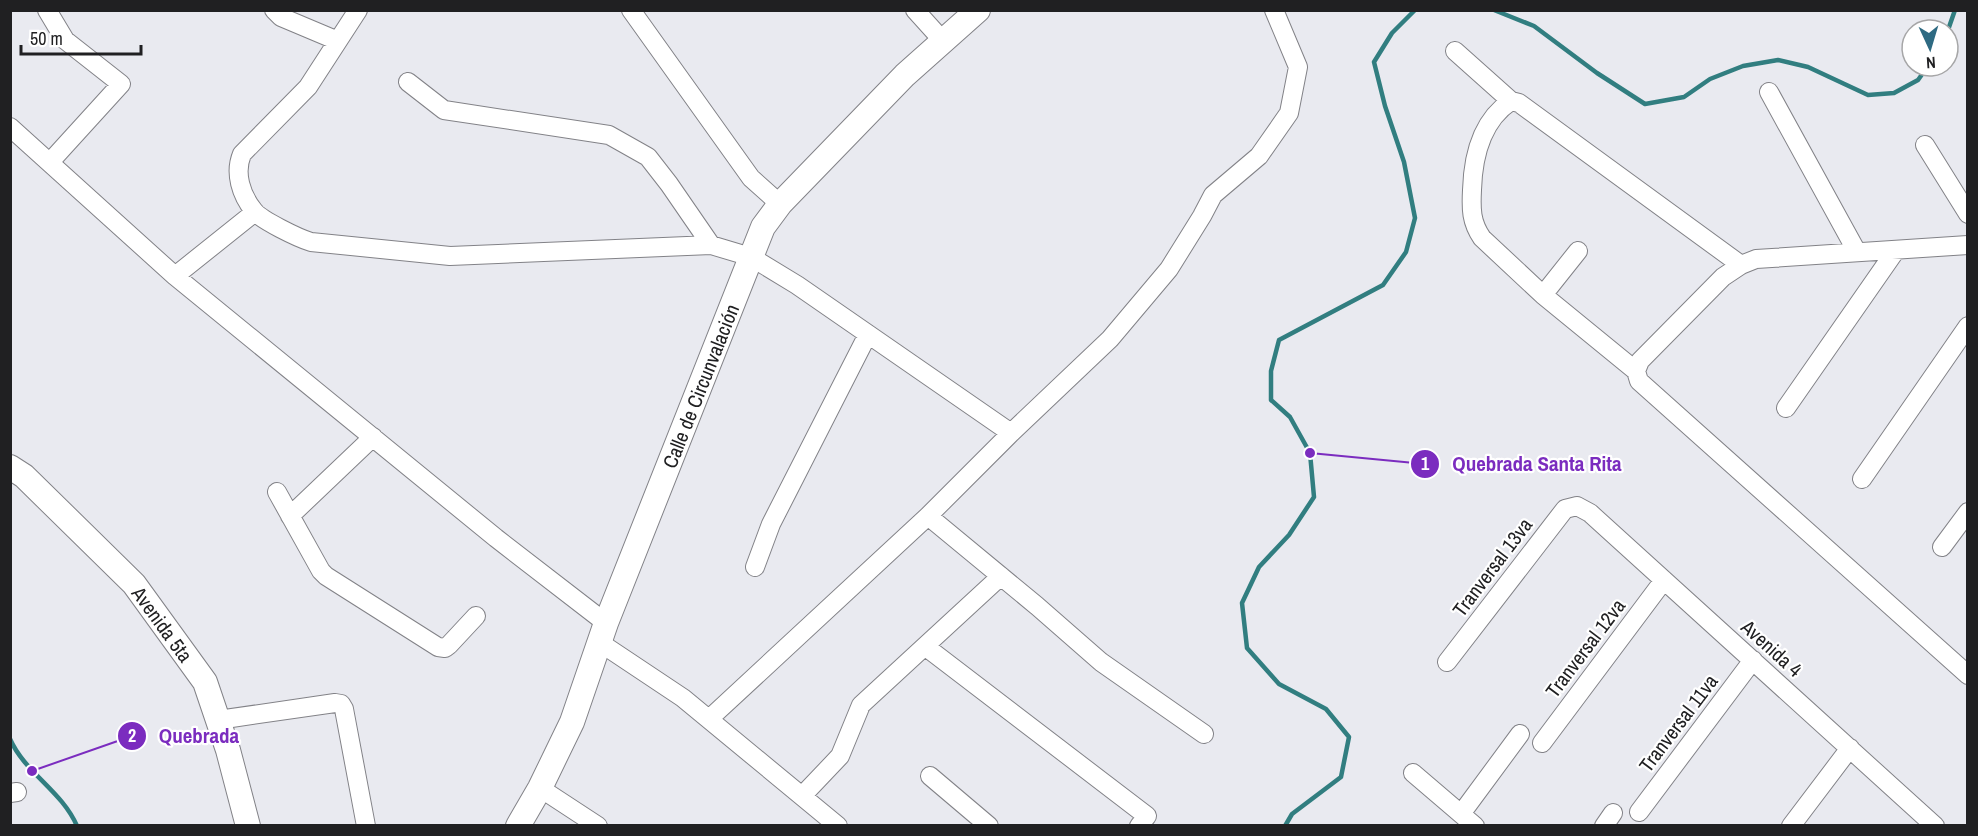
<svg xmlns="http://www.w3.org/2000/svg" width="1978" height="836" viewBox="0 0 1978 836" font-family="'Archivo Narrow',sans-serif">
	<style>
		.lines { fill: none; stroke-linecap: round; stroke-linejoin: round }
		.stream { stroke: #317e80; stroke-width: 4.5 }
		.minor-casing { stroke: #828287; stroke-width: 20 }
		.tertiary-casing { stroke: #828287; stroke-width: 26 }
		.minor { stroke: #fff; stroke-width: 18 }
		.tertiary { stroke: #fff; stroke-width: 24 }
		.labels { text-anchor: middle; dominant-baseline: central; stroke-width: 4.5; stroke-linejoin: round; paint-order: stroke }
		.street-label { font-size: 20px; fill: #202022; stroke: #fff }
		.leader { fill: none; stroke: #7b2cbf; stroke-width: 2 }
		.callout-dot { fill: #7b2cbf; stroke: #fff; stroke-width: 2 }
		.mark-label { font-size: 18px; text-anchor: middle; font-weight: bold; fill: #fff }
		.callout-label { font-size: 21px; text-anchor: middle; font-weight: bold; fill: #7b2cbf; stroke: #fff; stroke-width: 4.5; stroke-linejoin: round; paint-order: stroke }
	</style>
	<rect width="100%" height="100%" fill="#e9eaf0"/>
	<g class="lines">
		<path class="stream" d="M 1494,10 L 1534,26 L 1597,73 L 1645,104 L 1684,97 L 1710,79 L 1743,66 L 1778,60 L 1808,67 L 1868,95 L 1894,93 L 1918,80 L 1928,66
			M 1948,30 L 1955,10
			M 10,739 C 25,773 62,791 77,826
			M 1285,826 L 1292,814 L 1341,777 L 1349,737 L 1326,709 L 1279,684 L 1247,648 L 1242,603 L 1259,567 L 1289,535 L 1314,497 L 1310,453 L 1290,417 L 1271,400 L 1271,371 L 1279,340 L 1383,285 L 1406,252 L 1415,218 L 1404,162 L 1385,106 L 1374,62 L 1392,33 L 1415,10"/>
		<g class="minor-casing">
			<path id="minor" d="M 47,10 L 65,40 L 121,84 L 50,162
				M 274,10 L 281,17 L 338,41
				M 358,10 L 308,87 L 242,154 C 234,173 241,195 254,211 C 261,220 298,238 311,242 L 450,256 L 711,245 L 751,257 L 797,285 L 1011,433
				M 631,10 L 751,178 L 780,204
				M 915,10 L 943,41
				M 1455,51 L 1511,101 L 1519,103 L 1741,265
				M 408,82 L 444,110 L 609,135 L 648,157 L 669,184 L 711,245
				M 1769,92 L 1857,252
				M 1511,101 C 1481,121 1473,156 1472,190 C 1471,209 1471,222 1482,238 L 1543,295 L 1636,371 L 1639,381 L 1968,675
				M 10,127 L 175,276 L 496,538 L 606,623
				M 1925,145 L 1968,214
				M 175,276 L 255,212
				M 1543,295 L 1578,251
				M 1636,371 L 1640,361 L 1723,277 L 1741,265 L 1756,259 L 1968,245
				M 1786,408 L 1896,250
				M 1862,479 L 1968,326
				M 277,492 L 321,571 L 326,576 L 438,647 L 445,648 L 449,645 L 476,616
				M 290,516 L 373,437
				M 928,516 L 1037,606 L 1101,662 L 1204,734
				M 1942,547 L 1968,512
				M 755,567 L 771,524 L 868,334
				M 599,642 L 683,698 L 838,826
				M 926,647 L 1147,816 L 1139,826
				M 1447,662 L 1565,509 L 1577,506 L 1590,513 L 1935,826
				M 709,719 L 928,516 L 1011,433 L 1110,339 L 1169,269 L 1202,216 L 1213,195 L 1259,156 L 1289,113 L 1298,67 L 1274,10
				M 218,720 L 335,703 L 341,704 L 344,709 L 366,826
				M 1542,743 L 1664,580
				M 1413,773 L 1475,826
				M 930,776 L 989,826
				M 540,788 L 598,826
				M 10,793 L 17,792
				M 802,796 L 840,756 L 861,705 L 1001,576
				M 1639,812 L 1753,660
				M 1461,814 L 1520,734
				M 1604,826 L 1613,813
				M 1791,826 L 1850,748"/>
		</g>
		<g class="tertiary-casing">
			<g id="tertiary">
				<path id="s1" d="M 10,467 L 24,476 L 134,584 L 205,682 L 228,750 L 248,826"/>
				<path id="s2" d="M 518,826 L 540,788 L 572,722 L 606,623 L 763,227 L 780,204 L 905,75 L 978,10"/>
			</g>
		</g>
		<use href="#minor" class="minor"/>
		<use href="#tertiary" class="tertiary"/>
	</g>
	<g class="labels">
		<g class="street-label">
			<text stroke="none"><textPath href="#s2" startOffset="477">Calle de Circunvalación</textPath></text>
			<text transform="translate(1492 567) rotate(-53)">Tranversal 13va</text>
			<text stroke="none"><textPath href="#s1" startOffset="220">Avenida 5ta</textPath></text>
			<text transform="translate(1585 648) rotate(-53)">Tranversal 12va</text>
			<text transform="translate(1772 648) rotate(42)">Avenida 4</text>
			<text transform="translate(1678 723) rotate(-53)">Tranversal 11va</text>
		</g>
	</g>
	<path class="leader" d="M1310 453L1425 464M32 771L132 736"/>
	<g class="callout-dot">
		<circle cx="1310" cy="453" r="6"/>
		<circle cx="32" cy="771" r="6"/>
		<circle cx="1425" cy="464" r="15"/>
		<circle cx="132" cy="736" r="15"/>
	</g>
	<g class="mark-label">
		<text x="1425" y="470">1</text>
		<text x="132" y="742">2</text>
	</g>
	<g class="callout-label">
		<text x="1537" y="471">Quebrada Santa Rita</text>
		<text x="199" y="743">Quebrada</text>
	</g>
	<rect width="1978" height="836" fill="none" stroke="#202022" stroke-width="24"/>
	<g transform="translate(1930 48) rotate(176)"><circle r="28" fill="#ffffff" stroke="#a6a6a7" stroke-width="1.5"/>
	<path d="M0-4.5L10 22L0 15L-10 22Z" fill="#2e6a82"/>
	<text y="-9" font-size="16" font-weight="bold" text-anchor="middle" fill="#202022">N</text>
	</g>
	<path d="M21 45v9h120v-9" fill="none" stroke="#202022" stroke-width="3"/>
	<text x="30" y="45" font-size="18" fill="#202022" stroke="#ffffff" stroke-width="4.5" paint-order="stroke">50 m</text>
</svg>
